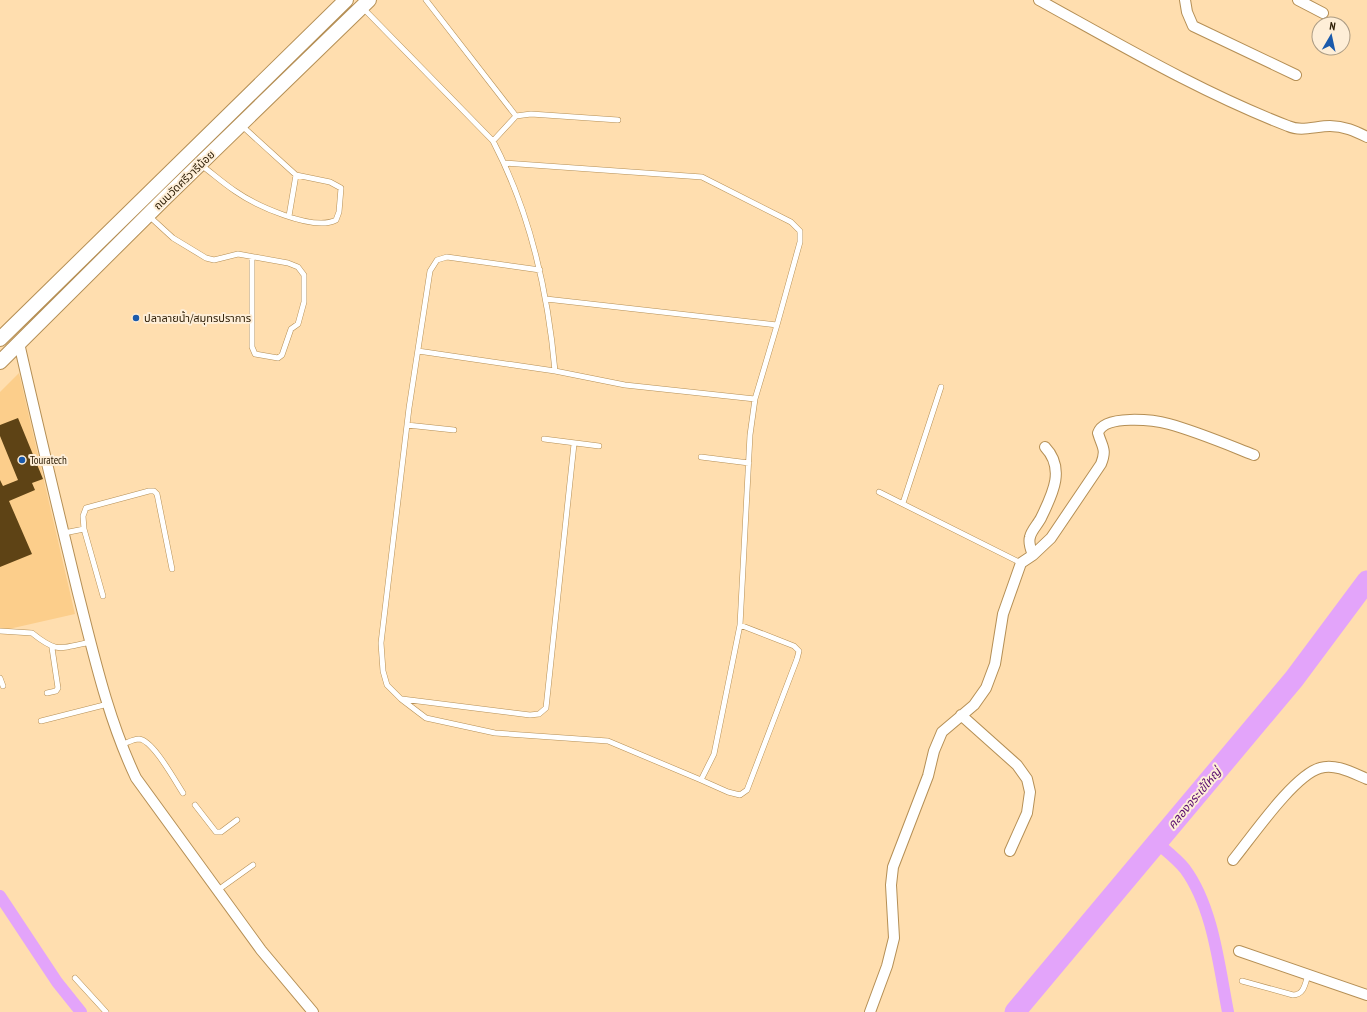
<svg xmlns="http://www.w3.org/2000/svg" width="1367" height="1012" viewBox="0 0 1367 1012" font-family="'PT Sans Narrow','Noto Sans Thai',sans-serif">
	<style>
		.built { fill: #fcce8b }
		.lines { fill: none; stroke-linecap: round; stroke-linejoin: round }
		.canal { stroke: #e3a4fa; stroke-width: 12 }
		.river { stroke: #e3a4fa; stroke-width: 21 }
		.building { fill: #5e4315 }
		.service-casing { stroke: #b58f55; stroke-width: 6 }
		.minor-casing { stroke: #b58f55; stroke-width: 12 }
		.secondary-casing { stroke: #b58f55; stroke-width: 16 }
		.service { stroke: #fff; stroke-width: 5 }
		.minor { stroke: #fff; stroke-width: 10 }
		.secondary { stroke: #fff; stroke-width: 14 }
		.poi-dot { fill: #1b5aab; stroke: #feeed7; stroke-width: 1.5 }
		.labels { text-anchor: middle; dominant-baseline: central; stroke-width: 4; stroke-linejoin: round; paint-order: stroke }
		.street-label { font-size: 11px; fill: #302008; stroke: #feeed7 }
		.poi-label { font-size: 11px; fill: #302008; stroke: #feeed7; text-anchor: start }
		.water-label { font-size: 12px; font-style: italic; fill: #5a0d70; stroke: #feeed7 }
	</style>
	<rect width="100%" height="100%" fill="#ffdeaf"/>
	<path class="built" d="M 19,373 L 75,614 L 0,631 L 0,392 Z"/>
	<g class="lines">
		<path class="canal" d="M 1156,842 C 1165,850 1177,859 1185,869 C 1213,907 1219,966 1228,1012
			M 0,896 L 57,982 L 81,1012"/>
		<path class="river" d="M 1015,1012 L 1294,679 L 1367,581"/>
	</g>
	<path class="building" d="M 18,418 L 43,479 L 32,483 L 35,490 L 9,501 L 32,554 L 0,567 L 0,480 L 3,486 L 18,480 L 0,436 L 0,425 Z"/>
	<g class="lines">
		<g class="service-casing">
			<path id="service" d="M 426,0 L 516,116
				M 363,8 L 493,141 C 530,212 548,292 555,371
				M 241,125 L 296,175 L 289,216
				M 493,141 L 516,116 L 531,114 L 618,120
				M 504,163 L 702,177 L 791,222 L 800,231 L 800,242 L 777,325 L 546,299
				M 201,165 C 212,173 223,183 235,191 C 255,205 313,232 336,220 L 339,212 L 341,188 L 330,182 L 296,175
				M 149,216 L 173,238 L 206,258 L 214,260 L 238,254 L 288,263 L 298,267 L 304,275 L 304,302 L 298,324 L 291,329 L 282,355 L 278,358 L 255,354 L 252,347 L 252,257
				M 540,270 L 447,257 L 437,260 L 430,271 L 409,408 L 381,643 L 383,671 L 387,685 L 401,699 L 426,718 L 495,733 L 608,741 L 701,780 L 714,754 L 740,625 L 750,435 L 755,399 L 777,325
				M 418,351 L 555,371 L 625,385 L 755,399
				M 407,425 L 454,430
				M 544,439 L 599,446
				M 701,457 L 749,463
				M 879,492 L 1021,563
				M 903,503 L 941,387
				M 84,529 L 103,596
				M 64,533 L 84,529 L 83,516 L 86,508 L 149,491 L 154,491 L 157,494 L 172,569
				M 0,631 L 32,633 C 58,654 60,648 91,642
				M 0,678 L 3,686
				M 47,693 L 56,691 L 58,688 L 52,648
				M 402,699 L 530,715 L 539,714 L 546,708 L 574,444
				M 41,721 L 108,704
				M 121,745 C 127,743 133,739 139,739 C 153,740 175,781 183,793
				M 701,780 L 728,792 L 740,795 L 747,790 L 797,659 L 799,651 L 794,646 L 740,625
				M 195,805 L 216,832 L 221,832 L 237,820
				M 218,890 L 253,865
				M 75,978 L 106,1012
				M 1242,981 L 1293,995 C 1304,995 1305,984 1308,975"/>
		</g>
		<g class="minor-casing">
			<path id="minor" d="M 1039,0 C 1119,44 1202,93 1288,126 C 1301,132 1316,126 1330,126 C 1344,126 1355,131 1367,137
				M 1185,0 L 1187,12 L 1193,26 L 1296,75
				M 1298,0 L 1323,13
				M 19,343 C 38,427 58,510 78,593 C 94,656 108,719 136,778 L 261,950 L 313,1012
				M 1033,555 C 1031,550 1028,543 1030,537 C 1031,531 1038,524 1041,518 C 1052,495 1066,469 1045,447
				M 961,715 L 1017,765 L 1027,779 L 1030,792 L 1027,813 L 1010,851
				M 1233,860 C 1251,838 1294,775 1320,768 C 1335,763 1353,773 1367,779
				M 1239,951 L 1367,995
				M 870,1012 L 887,966 L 894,938 L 891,885 L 893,867 L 928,776 L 934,751 L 942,732 L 974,705 L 986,688 L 995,664 L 1003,614 L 1021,563 L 1033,555 L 1051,538 L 1101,464 C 1107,449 1102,447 1098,433 C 1104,414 1154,420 1169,424 C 1198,432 1226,444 1254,455"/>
		</g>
		<g class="secondary-casing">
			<path id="secondary" d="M 0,339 L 346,0
				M 0,362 L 165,198 L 369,0"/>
		</g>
		<use href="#service" class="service"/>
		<use href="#minor" class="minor"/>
		<use href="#secondary" class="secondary"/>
	</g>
	<g class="poi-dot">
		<circle cx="136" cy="318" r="4"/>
		<circle cx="22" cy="460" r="4"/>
	</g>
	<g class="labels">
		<g class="street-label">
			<text transform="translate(184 180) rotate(-44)">ถนนวัดศรีวารีน้อย</text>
		</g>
		<g class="poi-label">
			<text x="144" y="318">ปลาลายน้ำ/สมุทรปราการ</text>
			<text x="30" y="460">Touratech</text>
		</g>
		<g class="water-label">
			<text transform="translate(1194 798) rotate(-50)">คลองจระเข้ใหญ่</text>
		</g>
	</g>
	<g transform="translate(1331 36) rotate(9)"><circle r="19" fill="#feeed7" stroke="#ac9c84"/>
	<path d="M0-3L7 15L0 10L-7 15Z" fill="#1b5aab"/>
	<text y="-6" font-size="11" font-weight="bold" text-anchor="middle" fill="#302008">N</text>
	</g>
</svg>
